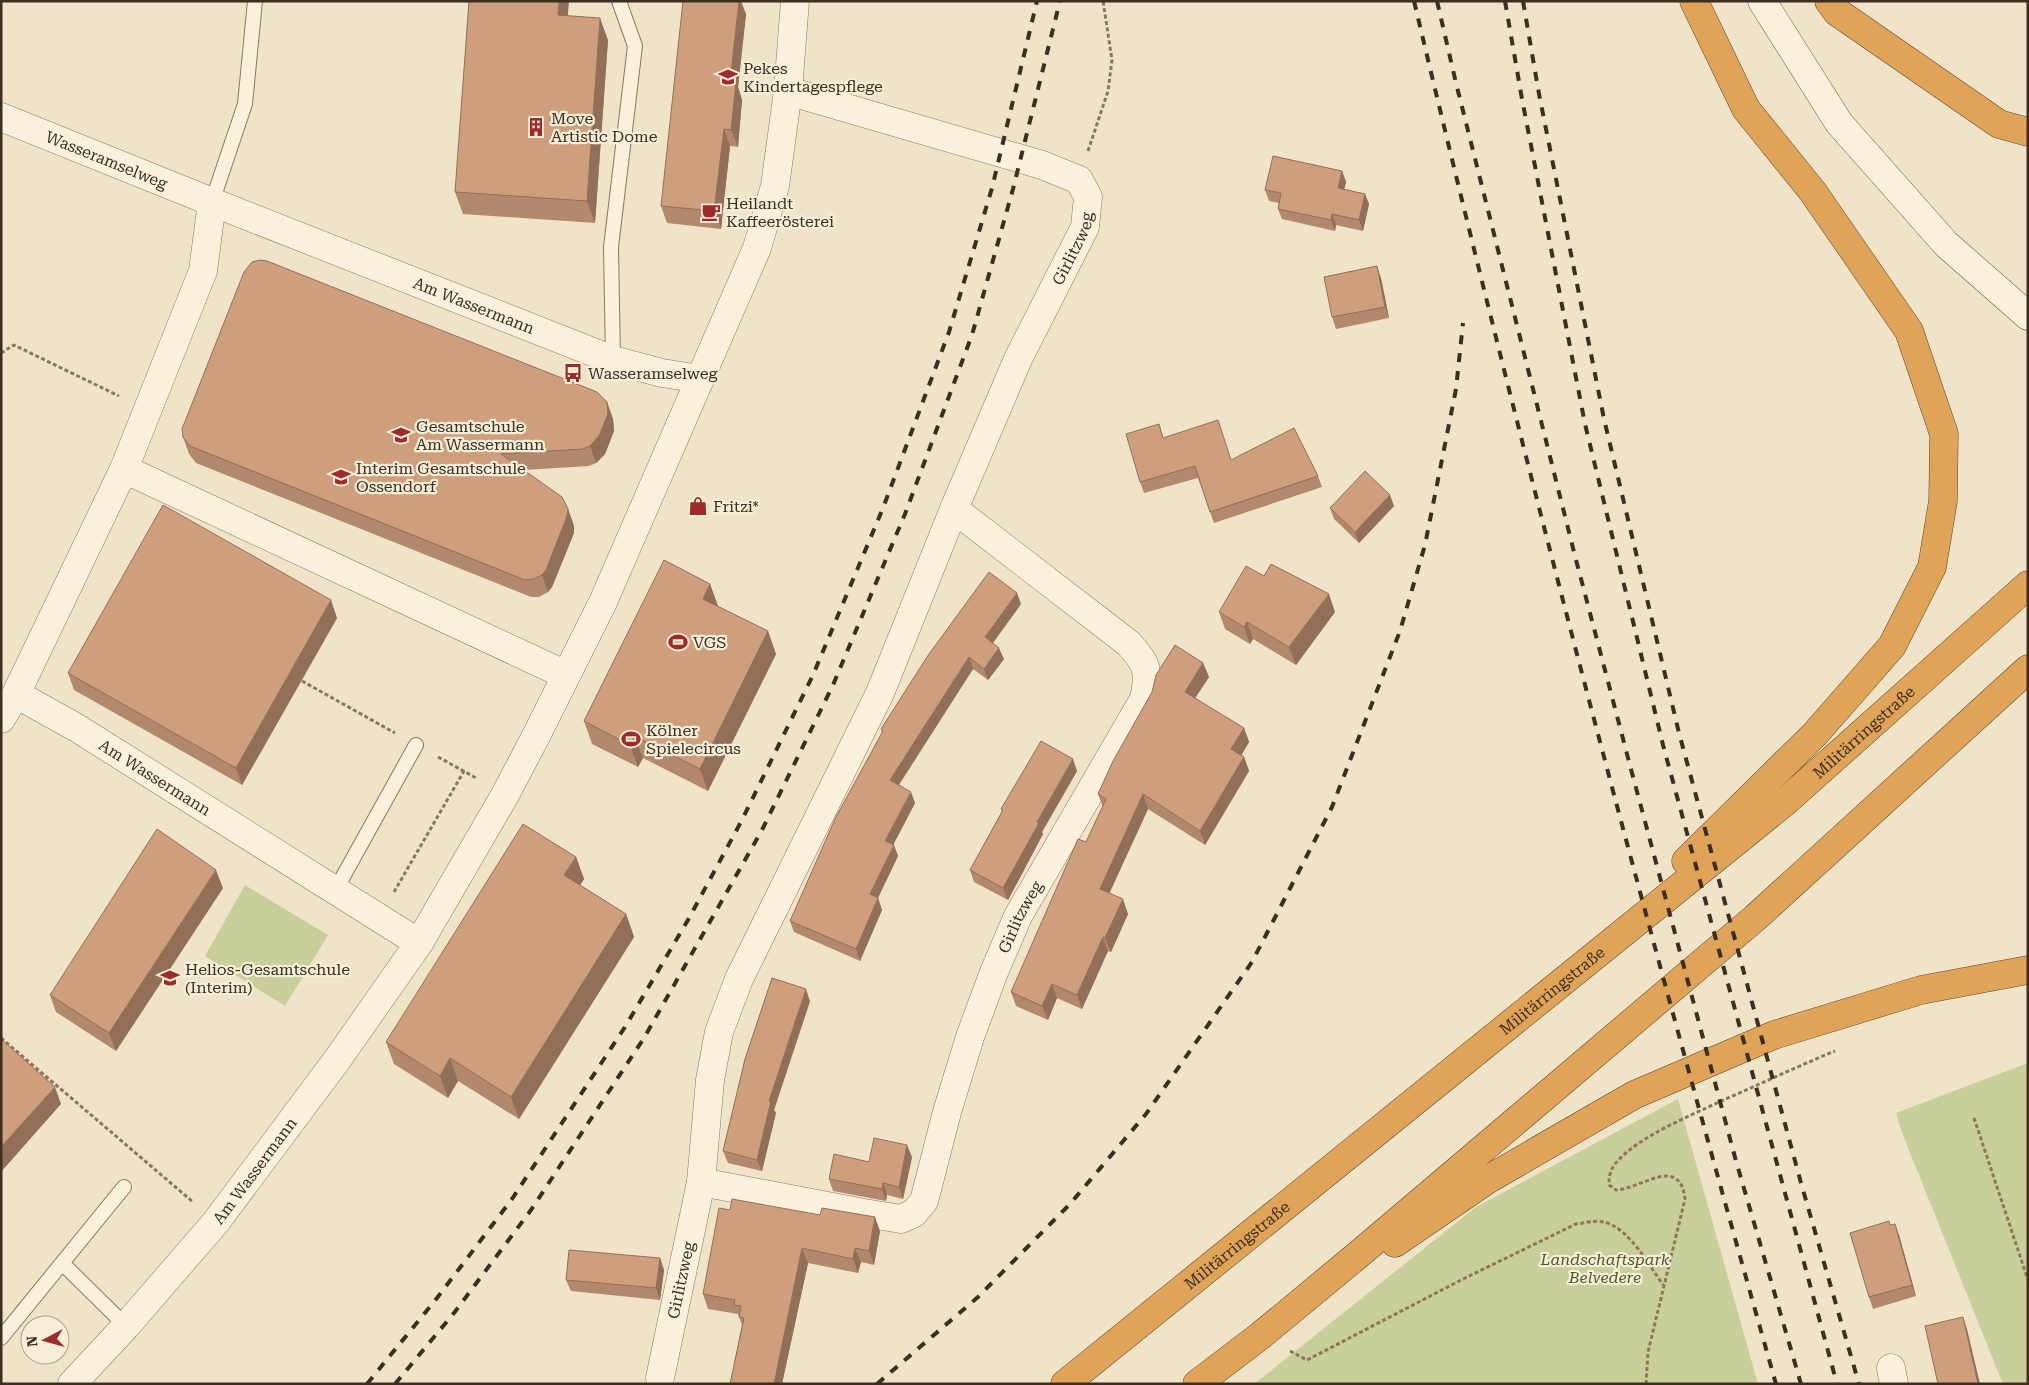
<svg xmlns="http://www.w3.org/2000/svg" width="2029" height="1385" viewBox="0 0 2029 1385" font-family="'Roboto Serif',serif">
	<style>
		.green { fill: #c9cf9b }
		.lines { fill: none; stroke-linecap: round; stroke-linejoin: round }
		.lane-casing { stroke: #8d765c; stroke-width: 16 }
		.street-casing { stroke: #8d765c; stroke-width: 29 }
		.secondary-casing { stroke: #6f573f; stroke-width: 29 }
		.highway-casing { stroke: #5b4430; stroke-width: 29 }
		.path { stroke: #8d765c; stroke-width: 3; stroke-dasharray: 4 2.5; stroke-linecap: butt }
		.lane { stroke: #faf1dc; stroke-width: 14 }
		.street { stroke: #faf1dc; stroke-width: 28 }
		.secondary { stroke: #faf1dc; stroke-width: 28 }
		.highway { stroke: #e0a458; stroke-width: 28 }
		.rail { stroke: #3d2e20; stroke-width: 4; stroke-dasharray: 9 9; stroke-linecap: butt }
		.wall { fill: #b2896c }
		.shaded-wall { fill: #916f58 }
		.building { fill: #cf9f7d; stroke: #916f58 }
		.labels { text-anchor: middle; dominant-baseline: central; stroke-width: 4.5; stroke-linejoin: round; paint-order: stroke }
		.poi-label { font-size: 16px; fill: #3d2e20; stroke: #f7eed8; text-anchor: start }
		.street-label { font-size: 16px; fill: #3d2e20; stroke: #f7eed8 }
		.park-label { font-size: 16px; font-style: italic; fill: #4d5a26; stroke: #f7eed8 }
	</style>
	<rect width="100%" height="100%" fill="#f0e4c8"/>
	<path class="green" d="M 245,885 L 328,935 L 285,1006 L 205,956 Z
		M 2028,1063 L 2028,1384 L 2003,1384 L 1902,1133 L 1896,1113 Z
		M 1678,1099 L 1758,1384 L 1254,1384 L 1476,1207 Z"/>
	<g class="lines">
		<g class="lane-casing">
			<path id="lane" d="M 212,202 L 245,104 L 255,1
				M 613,360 L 611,247 L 635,46 L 619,1
				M 335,891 L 416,745
				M 62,1263 L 126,1326
				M 1,1338 L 124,1187"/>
		</g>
		<g class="street-casing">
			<g id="street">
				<path id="s1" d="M 1,117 L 212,202 L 613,360 L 662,373 L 700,379"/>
				<path d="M 124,469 L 566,675"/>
				<path id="s2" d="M 16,694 L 77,728 L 419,943"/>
				<path d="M 1,719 L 16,694 L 124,469 L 203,271 L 212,202"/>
				<path id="s3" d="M 701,1182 L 864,1213 L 901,1219 L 914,1213 L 924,1201 L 947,1112 L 970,1037 L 994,972 L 1018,916 L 1144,699 C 1150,671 1147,663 1128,643 L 954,509"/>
				<path d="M 1891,1368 L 1894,1384"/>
				<path id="s4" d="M 660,1378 L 701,1182 L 710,1080 L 719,1032 L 739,979 L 880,693 L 954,509 L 1018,359 L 1085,227 L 1088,197 L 1079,180 L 1042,165 L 788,91"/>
				<path id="s5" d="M 72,1384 L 126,1326 L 216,1222 L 337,1060 L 419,943 L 505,795 L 536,736 L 603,602 L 757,248 L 775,186 L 788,91 L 795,1"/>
			</g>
		</g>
		<g class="secondary-casing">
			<path id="secondary" d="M 1762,1 L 1839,123 L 1946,244 L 2028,316"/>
		</g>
		<g class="highway-casing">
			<g id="highway">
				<path d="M 1829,1 L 1837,12 L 1999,124 L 2028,132"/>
				<path d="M 1686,861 L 1815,734 L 1892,646 L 1932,567 L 1943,501 L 1944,434 L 1909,331 L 1813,192 L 1746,109 L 1694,1"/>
				<path d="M 1395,1243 L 1487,1180 L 1634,1095 L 1774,1035 L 1921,990 L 2028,970"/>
				<path id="s6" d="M 1065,1384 L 1785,802 L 2028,585"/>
				<path d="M 1197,1384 L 1260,1336 L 1359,1254 L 1755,918 L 2028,669"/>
			</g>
		</g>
		<path class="path" d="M 1088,151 L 1108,91 L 1112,60 L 1103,1
			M 1,353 L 14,345 L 119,396
			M 302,681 L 395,733
			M 438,757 L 478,779
			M 394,892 L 464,771
			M 1,1038 L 193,1202
			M 1974,1118 L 2028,1280
			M 1290,1351 L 1307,1360 L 1463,1279 L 1576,1224 C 1585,1223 1595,1220 1604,1222 C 1629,1228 1649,1265 1663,1285
			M 1646,1384 L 1648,1352 L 1685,1199 C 1680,1154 1641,1189 1616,1190 L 1609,1185 C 1609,1176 1610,1171 1615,1164 C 1637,1137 1688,1117 1719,1102 C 1758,1085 1796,1067 1835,1051"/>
		<use href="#lane" class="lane"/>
		<use href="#street" class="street"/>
		<use href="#secondary" class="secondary"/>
		<use href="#highway" class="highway"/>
		<path class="rail" d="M 1414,1 C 1524,465 1646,925 1776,1384
			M 1437,1 L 1456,83 L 1575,556 L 1632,773 L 1736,1161 L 1801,1384
			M 1505,1 L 1522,99 L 1585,424 L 1663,745 L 1837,1384
			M 1523,1 L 1539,94 L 1604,419 L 1679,733 L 1801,1183 L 1859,1384
			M 367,1384 L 437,1298 L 512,1199 L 625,1027 L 688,920 L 742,820 L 813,675 L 883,508 L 949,332 L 992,188 L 1037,1
			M 395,1384 L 454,1313 L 531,1210 L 644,1038 L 762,830 L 833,685 L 905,514 L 972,335 L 1013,189 L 1060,1
			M 877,1384 L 978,1297 L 1070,1204 L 1146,1114 L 1252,962 L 1332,807 L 1400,631 L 1425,545 L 1456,389 L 1463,323"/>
	</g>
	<path class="wall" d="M 746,14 L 738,87 L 742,100 L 738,147 L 730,146 L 721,229 L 667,223 L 661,206 Z
		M 568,15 L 608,40 L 595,223 L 463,214 L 455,192 Z
		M 1342,171 L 1346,182 L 1344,189 L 1365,194 L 1369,204 L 1363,231 L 1336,225 L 1335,231 L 1282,219 L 1278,209 L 1279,203 L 1269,201 L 1265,190 Z
		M 1381,278 L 1389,318 L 1336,329 L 1332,317 Z
		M 607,402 L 613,419 L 614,431 L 605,454 L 596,463 L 589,466 L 524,470 L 568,509 L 574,526 L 574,533 L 552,587 L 548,592 L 539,597 L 531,597 L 196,463 L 189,454 L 183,437 Z
		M 1164,437 L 1231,460 L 1318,476 L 1322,487 L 1214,523 L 1198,478 L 1144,493 L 1140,482 Z
		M 1394,506 L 1359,543 L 1334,519 L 1330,508 Z
		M 1264,576 L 1335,612 L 1296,665 L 1253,639 L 1250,644 L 1225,629 L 1219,612 Z
		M 710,584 L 718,607 L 776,654 L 708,791 L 643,758 L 638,767 L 592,744 L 584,721 Z
		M 1021,604 L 993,643 L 1004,659 L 988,680 L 973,669 L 899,785 L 915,803 L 893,845 L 898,856 L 878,898 L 882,910 L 860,961 L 794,932 L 790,921 L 882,733 L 881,729 Z
		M 337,618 L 242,785 L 74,690 L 68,673 Z
		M 1203,663 L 1209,677 L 1195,698 L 1244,728 L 1249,742 L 1241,755 L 1244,757 L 1249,771 L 1205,845 L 1148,809 L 1109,893 L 1128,914 L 1111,952 L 1108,951 L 1082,1009 L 1057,998 L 1048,1020 L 1016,1006 L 1011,992 L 1086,842 L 1103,807 L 1098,794 Z
		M 1077,771 L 1042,832 L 1043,834 L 1008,900 L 974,882 L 970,870 L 1002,811 L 1001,809 Z
		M 576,857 L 584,879 L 580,885 L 626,914 L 634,937 L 519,1119 L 458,1081 L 448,1098 L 394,1064 L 386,1042 Z
		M 223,888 L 116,1051 L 56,1012 L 50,995 Z
		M 810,1001 L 774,1110 L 776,1113 L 762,1171 L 728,1163 L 723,1151 Z
		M 912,1157 L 903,1199 L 887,1195 L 886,1201 L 833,1191 L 829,1179 L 869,1162 Z
		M 730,1210 L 880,1231 L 874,1265 L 861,1262 L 858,1273 L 808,1263 L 782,1384 L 730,1384 L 742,1325 L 738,1314 L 708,1309 L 703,1294 Z
		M 1899,1235 L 1916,1296 L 1873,1309 L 1869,1297 Z
		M 660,1258 L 664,1270 L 660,1300 L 571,1291 L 566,1280 Z"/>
	<path class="shaded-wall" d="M 559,1 L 569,1 L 566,37 L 558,15 Z
		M 739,1 L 741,1 L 746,14 L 738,87 L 742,100 L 738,147 L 731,130 L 730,82 Z
		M 600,18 L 608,40 L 595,223 L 587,201 Z
		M 724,129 L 730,146 L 721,229 L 714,211 Z
		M 1342,171 L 1346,182 L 1342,198 L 1338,188 Z
		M 1365,194 L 1369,204 L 1363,231 L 1359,220 Z
		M 1332,214 L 1336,225 L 1335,231 L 1331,220 Z
		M 1377,266 L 1381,278 L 1389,318 L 1385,307 Z
		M 607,402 L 613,419 L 614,431 L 605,454 L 596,463 L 590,446 Z
		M 1390,495 L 1394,506 L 1359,543 L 1355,532 Z
		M 568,509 L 574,526 L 574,533 L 552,587 L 548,592 L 542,575 Z
		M 710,584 L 718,606 L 711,621 L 703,599 Z
		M 1017,593 L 1021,604 L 989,648 L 985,637 Z
		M 1329,594 L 1335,612 L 1296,665 L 1289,647 Z
		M 331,600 L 337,618 L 242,785 L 236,768 Z
		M 1247,622 L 1253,639 L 1250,644 L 1244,627 Z
		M 768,631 L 776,654 L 708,791 L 700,769 Z
		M 999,648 L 1004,659 L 988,680 L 984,669 Z
		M 969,657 L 973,669 L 894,792 L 890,780 Z
		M 1203,663 L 1209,677 L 1190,706 L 1185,692 Z
		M 1244,728 L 1249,742 L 1237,763 L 1231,749 Z
		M 634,736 L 643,758 L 638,767 L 630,745 Z
		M 1244,757 L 1249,771 L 1205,845 L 1200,831 Z
		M 1073,759 L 1077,771 L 1042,832 L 1043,834 L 1008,900 L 1003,888 L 1037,822 Z
		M 911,792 L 915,803 L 889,853 L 885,841 Z
		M 1143,794 L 1148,809 L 1105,903 L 1100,889 Z
		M 894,845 L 898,856 L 874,906 L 870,894 Z
		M 576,857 L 584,879 L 572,898 L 564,875 Z
		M 216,870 L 223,888 L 116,1051 L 109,1033 Z
		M 878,898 L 882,910 L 860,961 L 856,949 Z
		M 1123,899 L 1128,914 L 1111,952 L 1105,938 Z
		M 626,914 L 634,937 L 519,1119 L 511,1097 Z
		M 1103,937 L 1108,951 L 1082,1009 L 1077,995 Z
		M 1052,984 L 1057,998 L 1048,1020 L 1042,1006 Z
		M 806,989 L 810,1001 L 774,1110 L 776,1113 L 762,1171 L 757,1160 L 769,1101 Z
		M 450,1058 L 458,1081 L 448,1098 L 440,1076 Z
		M 55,1087 L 61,1104 L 1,1172 L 1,1147 Z
		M 907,1145 L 912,1157 L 903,1199 L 899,1187 Z
		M 883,1183 L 887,1195 L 886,1201 L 882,1189 Z
		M 875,1217 L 880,1231 L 874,1265 L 869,1251 Z
		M 1895,1224 L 1899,1235 L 1916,1296 L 1912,1285 Z
		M 802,1248 L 808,1263 L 782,1384 L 774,1384 Z
		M 855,1248 L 861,1262 L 858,1273 L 853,1259 Z
		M 660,1258 L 664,1270 L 660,1300 L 656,1288 Z
		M 1963,1317 L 1967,1329 L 1980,1384 L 1978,1384 Z"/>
	<path class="building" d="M 469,1 L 559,1 L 558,15 L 600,18 L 587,201 L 455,192 Z
		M 683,1 L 739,1 L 730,82 L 736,83 L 731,130 L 724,129 L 714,211 L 661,206 Z
		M 1273,156 L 1342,171 L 1338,188 L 1365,194 L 1359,220 L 1332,214 L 1331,220 L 1278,209 L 1281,193 L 1265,190 Z
		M 260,260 L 267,261 L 597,392 L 607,402 L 608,414 L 599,436 L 590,446 L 583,449 L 501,454 L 562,497 L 568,509 L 567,516 L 546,570 L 542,575 L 533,579 L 525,580 L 190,446 L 183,437 L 182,429 L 244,272 L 252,262 Z
		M 1377,266 L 1385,307 L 1332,317 L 1324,277 Z
		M 1218,420 L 1231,460 L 1294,428 L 1318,476 L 1210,512 L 1195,466 L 1140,482 L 1126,434 L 1159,424 L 1163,438 Z
		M 1365,471 L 1390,495 L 1355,532 L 1330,508 Z
		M 163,505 L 331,600 L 236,768 L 68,673 Z
		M 664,560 L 710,584 L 703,599 L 768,631 L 700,769 L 634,736 L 630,745 L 584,721 Z
		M 1271,564 L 1329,594 L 1289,647 L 1247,622 L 1244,627 L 1219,612 L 1246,566 L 1264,576 Z
		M 989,572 L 1017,593 L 985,637 L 999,648 L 984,669 L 969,657 L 890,780 L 911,792 L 885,841 L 894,845 L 870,894 L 878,898 L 856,949 L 790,921 L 836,817 L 883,731 L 881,729 L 929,654 Z
		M 1175,645 L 1203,663 L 1185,692 L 1244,728 L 1231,749 L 1244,757 L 1200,831 L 1143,794 L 1100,889 L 1123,899 L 1105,938 L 1103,937 L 1077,995 L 1052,984 L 1042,1006 L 1011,992 L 1078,839 L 1086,842 L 1106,799 L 1098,794 L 1113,761 L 1152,692 L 1156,675 Z
		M 1041,741 L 1073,759 L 1037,822 L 1039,823 L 1003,888 L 970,870 L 1003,810 L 1001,809 Z
		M 523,824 L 576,857 L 564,875 L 626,914 L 511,1097 L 450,1058 L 440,1076 L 386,1042 Z
		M 157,829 L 216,870 L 109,1033 L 50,995 Z
		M 772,978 L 806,989 L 769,1101 L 771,1101 L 757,1160 L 723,1151 L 745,1059 Z
		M 1,1039 L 55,1087 L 1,1147 Z
		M 874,1138 L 907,1145 L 899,1187 L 883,1183 L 882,1189 L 829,1179 L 834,1154 L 869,1162 Z
		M 732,1199 L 820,1215 L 822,1208 L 875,1217 L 869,1251 L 855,1248 L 853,1259 L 802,1248 L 774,1384 L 730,1384 L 744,1318 L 739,1317 L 741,1306 L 734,1305 L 735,1300 L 703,1294 L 719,1208 L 730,1210 Z
		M 1889,1221 L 1890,1225 L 1895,1224 L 1912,1285 L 1869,1297 L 1850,1233 Z
		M 569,1250 L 660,1258 L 656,1288 L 566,1280 Z
		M 1963,1317 L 1978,1384 L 1938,1384 L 1925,1326 Z"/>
	<defs>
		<g id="school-bare" transform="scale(1.5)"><path d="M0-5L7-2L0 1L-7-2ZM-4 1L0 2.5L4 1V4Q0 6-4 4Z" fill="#9e2a2b" stroke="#f7eed8" stroke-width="2.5" paint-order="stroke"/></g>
		<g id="building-bare" transform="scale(1.5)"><path d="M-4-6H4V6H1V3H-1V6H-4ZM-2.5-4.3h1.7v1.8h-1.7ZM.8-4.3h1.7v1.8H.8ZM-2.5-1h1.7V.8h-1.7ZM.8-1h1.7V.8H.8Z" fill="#9e2a2b" stroke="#f7eed8" stroke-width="2.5" paint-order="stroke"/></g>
		<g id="cafe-bare" transform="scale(1.5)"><path d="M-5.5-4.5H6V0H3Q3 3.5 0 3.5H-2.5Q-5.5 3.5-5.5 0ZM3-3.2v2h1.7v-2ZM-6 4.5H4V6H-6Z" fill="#9e2a2b" stroke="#f7eed8" stroke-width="2.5" paint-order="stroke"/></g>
		<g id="bus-bare" transform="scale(1.5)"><path d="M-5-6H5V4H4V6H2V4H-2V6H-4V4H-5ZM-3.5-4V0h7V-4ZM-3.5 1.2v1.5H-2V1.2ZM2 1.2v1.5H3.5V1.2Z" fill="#9e2a2b" stroke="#f7eed8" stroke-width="2.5" paint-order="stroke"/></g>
		<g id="shop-bare" transform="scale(1.5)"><path d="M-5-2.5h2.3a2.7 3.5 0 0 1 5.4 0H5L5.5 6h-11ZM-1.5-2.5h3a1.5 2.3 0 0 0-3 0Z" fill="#9e2a2b" stroke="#f7eed8" stroke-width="2.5" paint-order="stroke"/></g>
		<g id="stadium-bare" transform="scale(1.5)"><path d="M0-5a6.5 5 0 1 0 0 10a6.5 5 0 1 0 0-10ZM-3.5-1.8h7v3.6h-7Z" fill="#9e2a2b" stroke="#f7eed8" stroke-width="2.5" paint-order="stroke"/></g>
	</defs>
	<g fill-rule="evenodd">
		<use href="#school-bare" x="728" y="77"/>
		<use href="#building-bare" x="536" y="127"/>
		<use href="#cafe-bare" x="711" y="212"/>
		<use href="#bus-bare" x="573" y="373"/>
		<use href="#school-bare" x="401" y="435"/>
		<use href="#school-bare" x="341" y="477"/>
		<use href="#shop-bare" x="698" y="506"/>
		<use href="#stadium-bare" x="678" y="642"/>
		<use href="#stadium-bare" x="631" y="739"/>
		<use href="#school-bare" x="170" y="978"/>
	</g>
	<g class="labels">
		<g class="poi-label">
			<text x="743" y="68">Pekes<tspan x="743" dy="18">Kindertagespflege</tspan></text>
			<text x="551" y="118">Move<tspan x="551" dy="18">Artistic Dome</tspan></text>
			<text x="726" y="203">Heilandt<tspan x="726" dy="18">Kaffeerösterei</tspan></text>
			<text x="588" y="373">Wasseramselweg</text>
			<text x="416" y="426">Gesamtschule<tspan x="416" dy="18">Am Wassermann</tspan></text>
			<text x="356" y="468">Interim Gesamtschule<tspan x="356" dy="18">Ossendorf</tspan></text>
			<text x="713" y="506">Fritzi*</text>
			<text x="693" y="642">VGS</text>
			<text x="646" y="730">Kölner<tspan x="646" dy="18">Spielecircus</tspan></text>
			<text x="185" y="969">Helios-Gesamtschule<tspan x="185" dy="18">(Interim)</tspan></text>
		</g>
		<g class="street-label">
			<text stroke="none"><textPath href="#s1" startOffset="114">Wasseramselweg</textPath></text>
			<text stroke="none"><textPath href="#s4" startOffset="1212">Girlitzweg</textPath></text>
			<text stroke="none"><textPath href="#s1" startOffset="509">Am Wassermann</textPath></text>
			<text stroke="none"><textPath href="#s6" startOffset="1031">Militärringstraße</textPath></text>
			<text stroke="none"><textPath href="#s2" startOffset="162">Am Wassermann</textPath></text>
			<text stroke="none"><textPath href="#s3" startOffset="534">Girlitzweg</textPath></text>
			<text stroke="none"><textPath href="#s6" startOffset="626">Militärringstraße</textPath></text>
			<text stroke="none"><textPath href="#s5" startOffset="281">Am Wassermann</textPath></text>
			<text stroke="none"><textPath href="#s6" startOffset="221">Militärringstraße</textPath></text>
			<text stroke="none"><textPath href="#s4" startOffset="100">Girlitzweg</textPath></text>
		</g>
		<g class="park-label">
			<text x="1605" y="1259">Landschaftspark<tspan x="1605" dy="18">Belvedere</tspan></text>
		</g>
	</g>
	<rect width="2029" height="1385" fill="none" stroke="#3d2e20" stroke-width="5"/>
	<g transform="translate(45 1340) rotate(264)"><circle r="24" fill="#f7eed8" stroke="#ada18e"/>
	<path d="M0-4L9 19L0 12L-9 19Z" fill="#9e2a2b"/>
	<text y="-8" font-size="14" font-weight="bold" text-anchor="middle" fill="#3d2e20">N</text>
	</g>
</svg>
